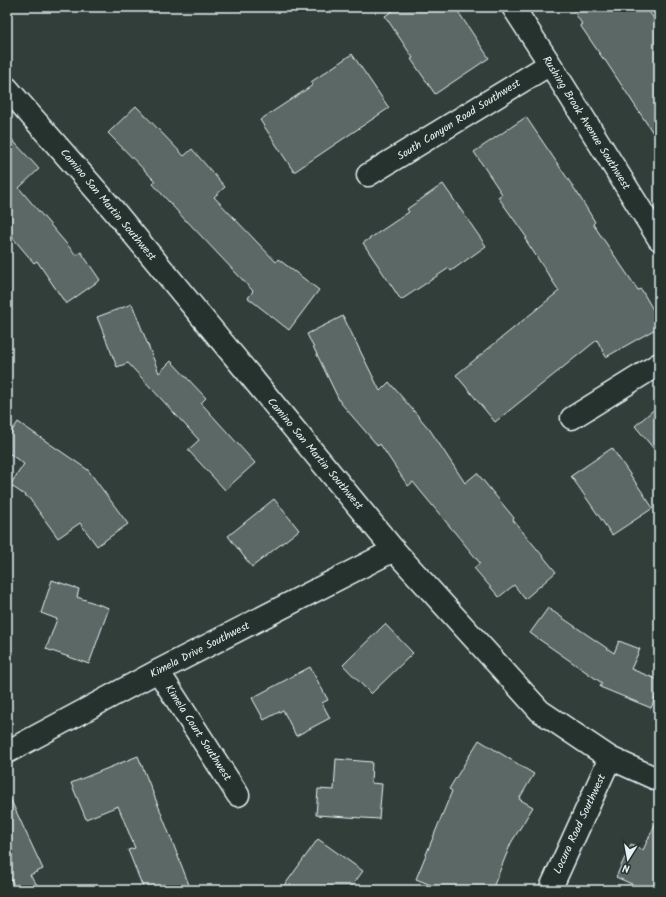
<svg xmlns="http://www.w3.org/2000/svg" width="666" height="897" viewBox="0 0 666 897" font-family="Kalam,sans-serif">
	<style>
		.building { fill: #5c6865; stroke: #e8f1f8 }
		.lines { fill: none; stroke-linecap: round; stroke-linejoin: round }
		.street-casing { stroke: #e8f1f8; stroke-width: 25 }
		.secondary-casing { stroke: #e8f1f8; stroke-width: 25 }
		.street { stroke: #26332d; stroke-width: 22 }
		.secondary { stroke: #26332d; stroke-width: 22 }
		.labels { text-anchor: middle; dominant-baseline: central; stroke-width: 4; stroke-linejoin: round; paint-order: stroke }
		.street-label { font-size: 11px; fill: #e8f1f8; stroke: #26332d }
	</style>
	<rect width="100%" height="100%" fill="#323e39"/>
	<filter id="ink" filterUnits="userSpaceOnUse"><feTurbulence type="fractalNoise" baseFrequency=".025" numOctaves="2"/><feDisplacementMap in="SourceGraphic" scale="8" xChannelSelector="R" yChannelSelector="G"/><feConvolveMatrix kernelMatrix="1 2 1 2 8 2 1 2 1" color-interpolation-filters="sRGB"/></filter>
	<g filter="url(#ink)">
		<path class="building" d="M 398,7 L 455,7 L 489,58 L 435,94 L 411,59 L 413,58 L 385,16 Z
			M 571,7 L 646,7 L 659,26 L 659,142 L 605,60 L 604,60 L 580,25 L 582,24 Z
			M 352,54 L 389,108 L 294,172 L 260,120 L 313,85 L 311,82 Z
			M 136,106 L 184,156 L 192,149 L 225,187 L 214,197 L 276,262 L 278,259 L 319,290 L 289,330 L 248,298 L 253,291 L 187,221 L 186,221 L 153,184 L 155,181 L 108,133 Z
			M 526,117 L 578,194 L 595,222 L 593,224 L 638,290 L 641,289 L 659,320 L 659,327 L 606,357 L 597,340 L 495,422 L 456,375 L 559,291 L 525,239 L 527,238 L 498,197 L 502,194 L 474,152 Z
			M 7,134 L 39,169 L 19,188 L 76,255 L 81,252 L 100,280 L 66,304 L 37,261 L 34,263 L 7,231 Z
			M 443,184 L 486,246 L 451,271 L 449,268 L 401,300 L 363,243 L 409,212 L 407,209 Z
			M 132,304 L 159,373 L 171,361 L 206,398 L 201,403 L 255,463 L 225,490 L 188,450 L 199,440 L 128,363 L 117,367 L 97,317 Z
			M 343,316 L 380,391 L 389,382 L 430,430 L 465,483 L 477,473 L 514,518 L 513,520 L 556,572 L 525,599 L 514,585 L 499,597 L 474,568 L 480,563 L 413,482 L 408,486 L 380,444 L 378,446 L 340,402 L 307,334 Z
			M 659,405 L 659,455 L 635,426 Z
			M 18,422 L 88,470 L 128,524 L 97,546 L 80,523 L 58,538 L 29,498 L 10,485 L 24,464 L 7,452 L 7,438 Z
			M 612,448 L 653,508 L 612,535 L 571,476 Z
			M 274,499 L 299,530 L 252,567 L 228,536 Z
			M 52,580 L 79,589 L 77,597 L 109,608 L 89,664 L 46,649 L 57,619 L 41,613 Z
			M 548,608 L 614,653 L 619,641 L 640,649 L 631,669 L 659,680 L 659,689 L 651,708 L 600,687 L 602,683 L 530,633 Z
			M 385,624 L 413,653 L 371,694 L 343,665 Z
			M 310,667 L 328,700 L 322,703 L 330,718 L 296,736 L 283,710 L 264,720 L 252,698 Z
			M 479,740 L 534,774 L 519,799 L 533,807 L 511,843 L 492,890 L 443,890 L 416,879 L 452,791 L 449,789 Z
			M 138,756 L 160,810 L 191,890 L 144,890 L 128,850 L 135,848 L 118,806 L 86,819 L 71,783 Z
			M 336,759 L 372,762 L 371,783 L 382,784 L 379,819 L 316,815 L 318,789 L 334,790 Z
			M 7,792 L 43,869 L 30,875 L 41,890 L 16,890 L 7,871 Z
			M 659,816 L 659,890 L 645,890 L 616,877 L 631,844 L 643,850 Z
			M 318,839 L 363,871 L 349,890 L 281,890 Z"/>
		<g class="lines">
			<g class="street-casing">
				<path id="street" d="M 513,7 L 550,64 L 659,239
					M 368,175 L 550,64
					M 572,418 L 659,364
					M 158,671 L 238,795
					M 7,752 L 158,671 L 394,550
					M 550,890 L 610,758"/>
			</g>
			<g class="secondary-casing">
				<path id="secondary" d="M 7,88 L 116,213 L 394,550 L 540,711 L 610,758 L 659,780"/>
			</g>
			<use href="#street" class="street"/>
			<use href="#secondary" class="secondary"/>
		</g>
	</g>
	<g class="labels">
		<g class="street-label">
			<text transform="translate(459 120) rotate(-32)">South Canyon Road Southwest</text>
			<text transform="translate(586 123) rotate(58)">Rushing Brook Avenue Southwest</text>
			<text transform="translate(108 205) rotate(50)">Camino San Martin Southwest</text>
			<text transform="translate(315 454) rotate(50)">Camino San Martin Southwest</text>
			<text transform="translate(200 650) rotate(-27)">Kimela Drive Southwest</text>
			<text transform="translate(198 733) rotate(57)">Kimela Court Southwest</text>
			<text transform="translate(580 824) rotate(-65)">Locura Road Southwest</text>
		</g>
	</g>
	<rect width="666" height="897" fill="none" stroke="#26332d" stroke-width="24"/>
	<rect x="12" y="12" width="642" height="873" fill="none" stroke="#e8f1f8" stroke-width="1.5" filter="url(#ink)"/>
	<g transform="translate(628 859) rotate(191)" stroke="#26332d" stroke-width="3" paint-order="stroke">
	<path d="M0-3L7 15L0 10L-7 15Z" fill="#e8f1f8"/>
	<text y="-6" font-size="11" font-weight="bold" text-anchor="middle" fill="#e8f1f8">N</text>
	</g>
</svg>
